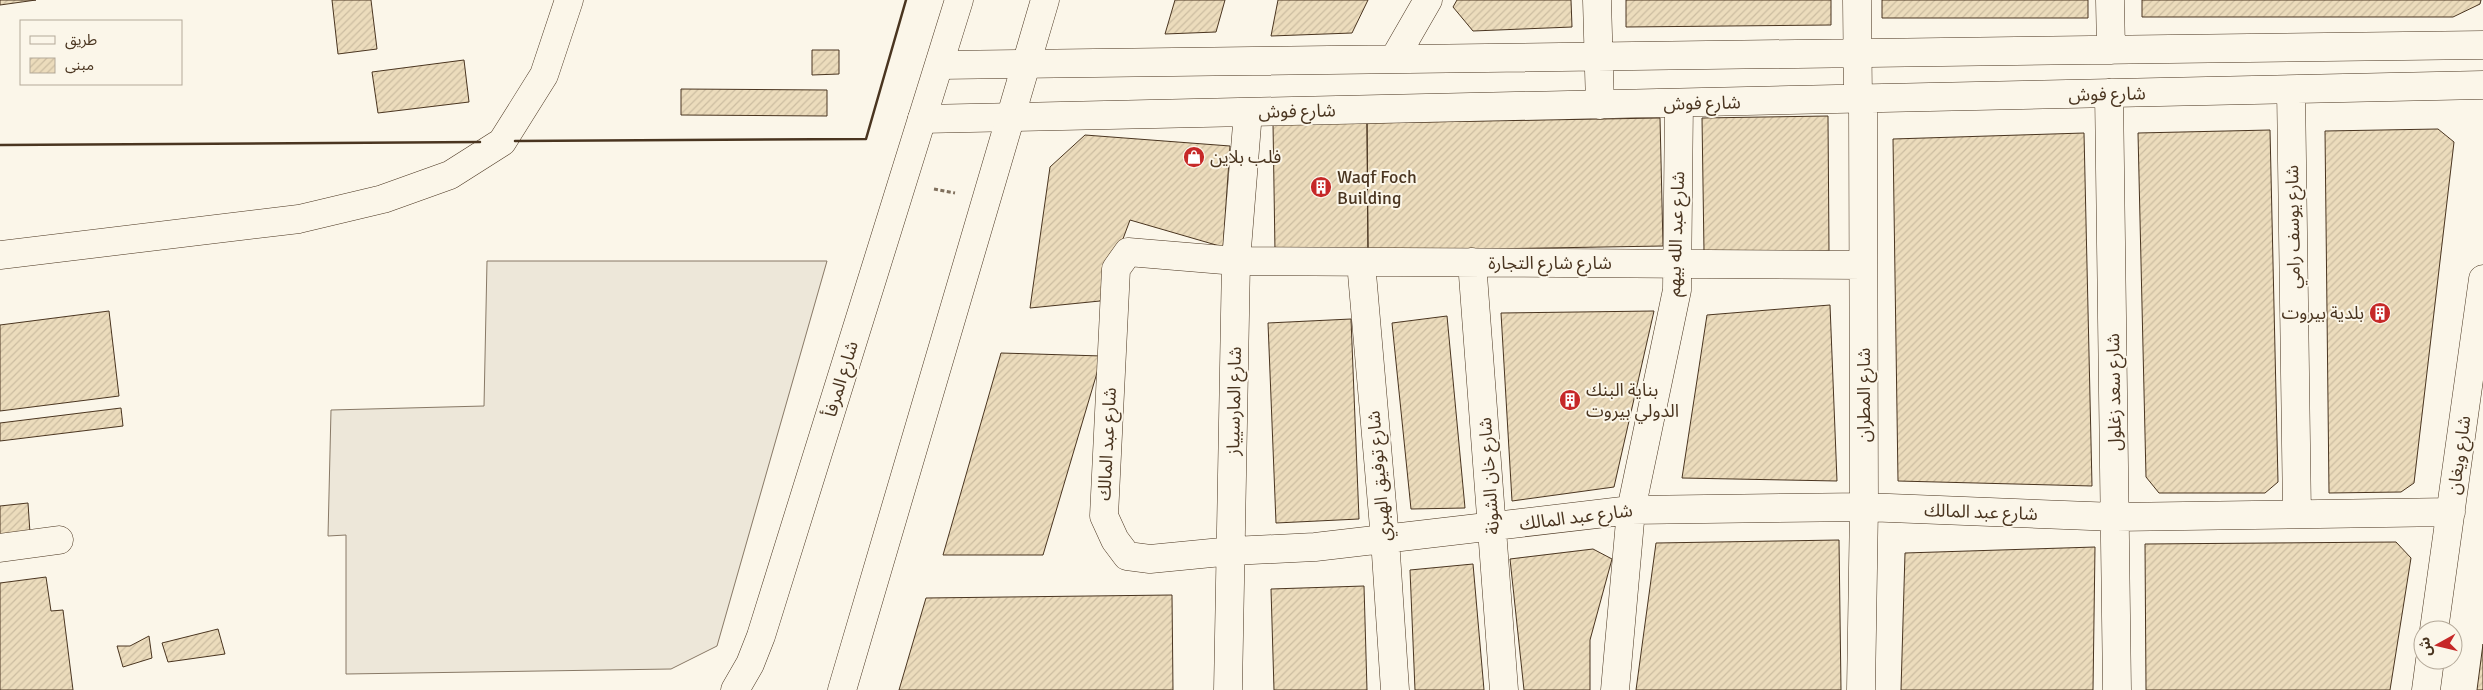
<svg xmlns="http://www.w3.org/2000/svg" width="2483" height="690" viewBox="0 0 2483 690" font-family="Signika,'Noto Sans Arabic',sans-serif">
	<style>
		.parking { fill: #ede7d9; stroke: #887966 }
		.building { fill: url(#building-hatch); stroke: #4a3520 }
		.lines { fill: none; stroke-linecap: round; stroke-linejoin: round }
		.minor-casing { stroke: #4a3520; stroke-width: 29 }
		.highway-casing { stroke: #4a3520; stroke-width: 29 }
		.path { stroke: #7f6f5c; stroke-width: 3; stroke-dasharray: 4 2.5; stroke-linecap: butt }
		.minor { stroke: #fbf6e9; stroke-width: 28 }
		.highway { stroke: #fbf6e9; stroke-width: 28 }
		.wall { stroke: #4a3520; stroke-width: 2.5 }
		.labels { text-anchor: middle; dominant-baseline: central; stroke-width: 4; stroke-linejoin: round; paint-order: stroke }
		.street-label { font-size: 18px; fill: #4a3520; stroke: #fbf6e9 }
		.poi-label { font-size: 18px; fill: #4a3520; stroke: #fbf6e9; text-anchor: start }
	</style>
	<defs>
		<pattern id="building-hatch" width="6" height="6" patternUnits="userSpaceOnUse" patternTransform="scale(1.25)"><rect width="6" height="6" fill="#ecdcbc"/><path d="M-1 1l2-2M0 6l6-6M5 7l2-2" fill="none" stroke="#ccbda1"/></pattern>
	</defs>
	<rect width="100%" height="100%" fill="#fbf6e9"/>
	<path class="parking" d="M 487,261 L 827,261 L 717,646 L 671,669 L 346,674 L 346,535 L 328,536 L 331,410 L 484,406 Z"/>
	<path class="building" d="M 0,0 L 36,0 L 0,5 Z
		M 332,0 L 371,0 L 377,49 L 338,54 Z
		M 1175,0 L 1225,0 L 1216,32 L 1165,34 Z
		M 1278,0 L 1368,0 L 1352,33 L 1271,36 Z
		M 1457,0 L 1571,0 L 1572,27 L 1473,31 L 1453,7 Z
		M 1626,0 L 1831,0 L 1831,25 L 1626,27 Z
		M 1882,0 L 2088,0 L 2088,18 L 1882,18 Z
		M 2142,0 L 2481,0 L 2480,4 L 2453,17 L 2142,17 Z
		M 812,50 L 839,50 L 839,74 L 812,75 Z
		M 464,60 L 469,102 L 378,113 L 372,72 Z
		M 681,89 L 827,90 L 827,116 L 681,115 Z
		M 1828,116 L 1829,251 L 1704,252 L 1702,118 Z
		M 1660,118 L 1663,246 L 1368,251 L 1367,123 Z
		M 1367,123 L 1368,251 L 1275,252 L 1273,124 Z
		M 2438,129 L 2454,142 L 2414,483 L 2401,492 L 2329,493 L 2325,131 Z
		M 2270,130 L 2278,482 L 2265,493 L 2159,493 L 2146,477 L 2138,133 Z
		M 2084,133 L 2092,486 L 1898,481 L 1893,139 Z
		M 1085,135 L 1230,146 L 1223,247 L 1130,220 L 1100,301 L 1030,308 L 1050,167 Z
		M 1830,305 L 1837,481 L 1682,478 L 1707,315 Z
		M 109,311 L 119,396 L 0,411 L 0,325 Z
		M 1654,311 L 1614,487 L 1512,501 L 1501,313 Z
		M 1447,316 L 1465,508 L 1411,509 L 1392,323 Z
		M 1351,319 L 1359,519 L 1276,523 L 1268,323 Z
		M 1001,353 L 1102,356 L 1043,555 L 943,555 Z
		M 121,408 L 123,426 L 0,441 L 0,423 Z
		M 28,503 L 30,533 L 0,535 L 0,506 Z
		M 1839,540 L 1841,690 L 1636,690 L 1656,543 Z
		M 2396,542 L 2411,558 L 2390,690 L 2146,690 L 2145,544 Z
		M 2095,547 L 2093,690 L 1901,690 L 1905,553 Z
		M 1593,549 L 1612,559 L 1590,640 L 1590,690 L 1524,690 L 1510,559 Z
		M 1473,564 L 1484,690 L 1415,690 L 1410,570 Z
		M 46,577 L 51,611 L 63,610 L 73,690 L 0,690 L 0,583 Z
		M 1364,586 L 1367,690 L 1274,690 L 1271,589 Z
		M 1172,595 L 1173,690 L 899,690 L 926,598 Z
		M 218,629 L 225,654 L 168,662 L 162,643 Z
		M 149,636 L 152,658 L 123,667 L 117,646 L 130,646 Z
		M 2483,644 L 2483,690 L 2477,690 Z"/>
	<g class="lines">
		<g class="minor-casing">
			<path id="minor" d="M 1597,0 L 1600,105
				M 1857,0 L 1858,99
				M 2110,0 L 2111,50
				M 1394,59 L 1428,0
				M 940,65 L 2483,45
				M 2291,90 L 2297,514
				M 2109,93 L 2117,690
				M 922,119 L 2483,85
				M 0,255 L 299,219 L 383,199 L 450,175 L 502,142 L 544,75 L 569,0
				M 1361,262 L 1385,539 L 1395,690
				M 1472,262 L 1504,690
				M 1863,265 L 1236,261 L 1128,252 L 1116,269 L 1104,516 L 1115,540 L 1127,556 L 1150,559 L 1232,551 L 1315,547 L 1631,510 L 1864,507 L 2116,517 L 2451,512
				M 0,548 L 59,540
				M 2434,630 L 2483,279
				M 1228,690 L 1236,261 L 1248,112
				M 1615,690 L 1631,510 L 1677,290 L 1679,103
				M 1861,690 L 1864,507 L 1863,99
				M 2426,690 L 2430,660"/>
		</g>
		<g class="highway-casing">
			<path id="highway" d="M 735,690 L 750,664 L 761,636 L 959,0
				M 842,690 L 1045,0"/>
		</g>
		<path class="path" d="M 934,189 L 955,193"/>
		<use href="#minor" class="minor"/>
		<use href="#highway" class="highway"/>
		<path class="wall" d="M 515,141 L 866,139 L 906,0
			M 0,145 L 480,142"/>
	</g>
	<defs>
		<g id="shop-disc" transform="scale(1.125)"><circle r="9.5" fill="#c62828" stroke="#fbf6e9"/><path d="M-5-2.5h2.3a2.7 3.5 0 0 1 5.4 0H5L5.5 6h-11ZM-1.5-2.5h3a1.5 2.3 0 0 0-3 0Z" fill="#fff"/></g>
		<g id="building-disc" transform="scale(1.125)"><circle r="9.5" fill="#c62828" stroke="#fbf6e9"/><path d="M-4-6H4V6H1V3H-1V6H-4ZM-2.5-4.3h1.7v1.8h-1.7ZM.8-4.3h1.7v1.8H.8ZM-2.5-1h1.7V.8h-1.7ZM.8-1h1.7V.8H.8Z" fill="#fff"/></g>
	</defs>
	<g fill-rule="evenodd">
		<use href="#shop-disc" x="1194" y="157"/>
		<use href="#building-disc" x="1321" y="187"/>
		<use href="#building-disc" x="2380" y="313"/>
		<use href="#building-disc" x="1570" y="400"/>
	</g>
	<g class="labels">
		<g class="street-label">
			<text transform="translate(2107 94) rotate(-1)">شارع فوش</text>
			<text transform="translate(1702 103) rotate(-1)">شارع فوش</text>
			<text transform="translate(1297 111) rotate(-1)">شارع فوش</text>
			<text transform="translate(2293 227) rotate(-91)">شارع يوسف رامي</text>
			<text transform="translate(1676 234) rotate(-88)">شارع عبد الله بيهم</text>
			<text x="1550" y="263">شارع شارع التجارة</text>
			<text transform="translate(841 379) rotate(-73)">شارع المرفأ</text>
			<text transform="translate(2114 392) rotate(-91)">شارع سعد زغلول</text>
			<text transform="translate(1864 395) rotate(-90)">شارع المطران</text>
			<text transform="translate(1234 401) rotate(-89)">شارع المارسيياز</text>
			<text transform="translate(1107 444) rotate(-87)">شارع عبد المالك</text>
			<text transform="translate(2459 455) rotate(-82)">شارع ويغان</text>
			<text transform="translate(1379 476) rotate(-95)">شارع توفيق الهبري</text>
			<text transform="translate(1489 476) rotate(-94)">شارع خان الشونة</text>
			<text transform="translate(1981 512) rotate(2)">شارع عبد المالك</text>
			<text transform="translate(1576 517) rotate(-7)">شارع عبد المالك</text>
		</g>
		<g class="poi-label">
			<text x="1210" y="157">فلب بلاين</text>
			<text x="1337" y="177">Waqf Foch<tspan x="1337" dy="21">Building</tspan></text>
			<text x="2364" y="313" text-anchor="end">بلدية بيروت</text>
			<text x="1586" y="390">بناية البنك<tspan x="1586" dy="21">الدولي بيروت</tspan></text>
		</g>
	</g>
	<rect x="20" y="20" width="162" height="65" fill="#fbf6e9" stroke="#b4a999"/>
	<rect x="30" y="36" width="25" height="8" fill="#fbf6e9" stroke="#b4a999"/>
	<text x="65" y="45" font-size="15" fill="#4a3520">طريق</text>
	<rect x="30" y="58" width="25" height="15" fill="url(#building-hatch)" stroke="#b4a999"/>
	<text x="65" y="70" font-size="15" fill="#4a3520">مبنى</text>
	<g transform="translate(2438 645) rotate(262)"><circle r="24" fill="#fbf6e9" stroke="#b4a999"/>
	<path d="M0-4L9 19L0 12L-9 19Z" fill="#c62828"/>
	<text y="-8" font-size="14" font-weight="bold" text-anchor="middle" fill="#4a3520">ش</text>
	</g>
</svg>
